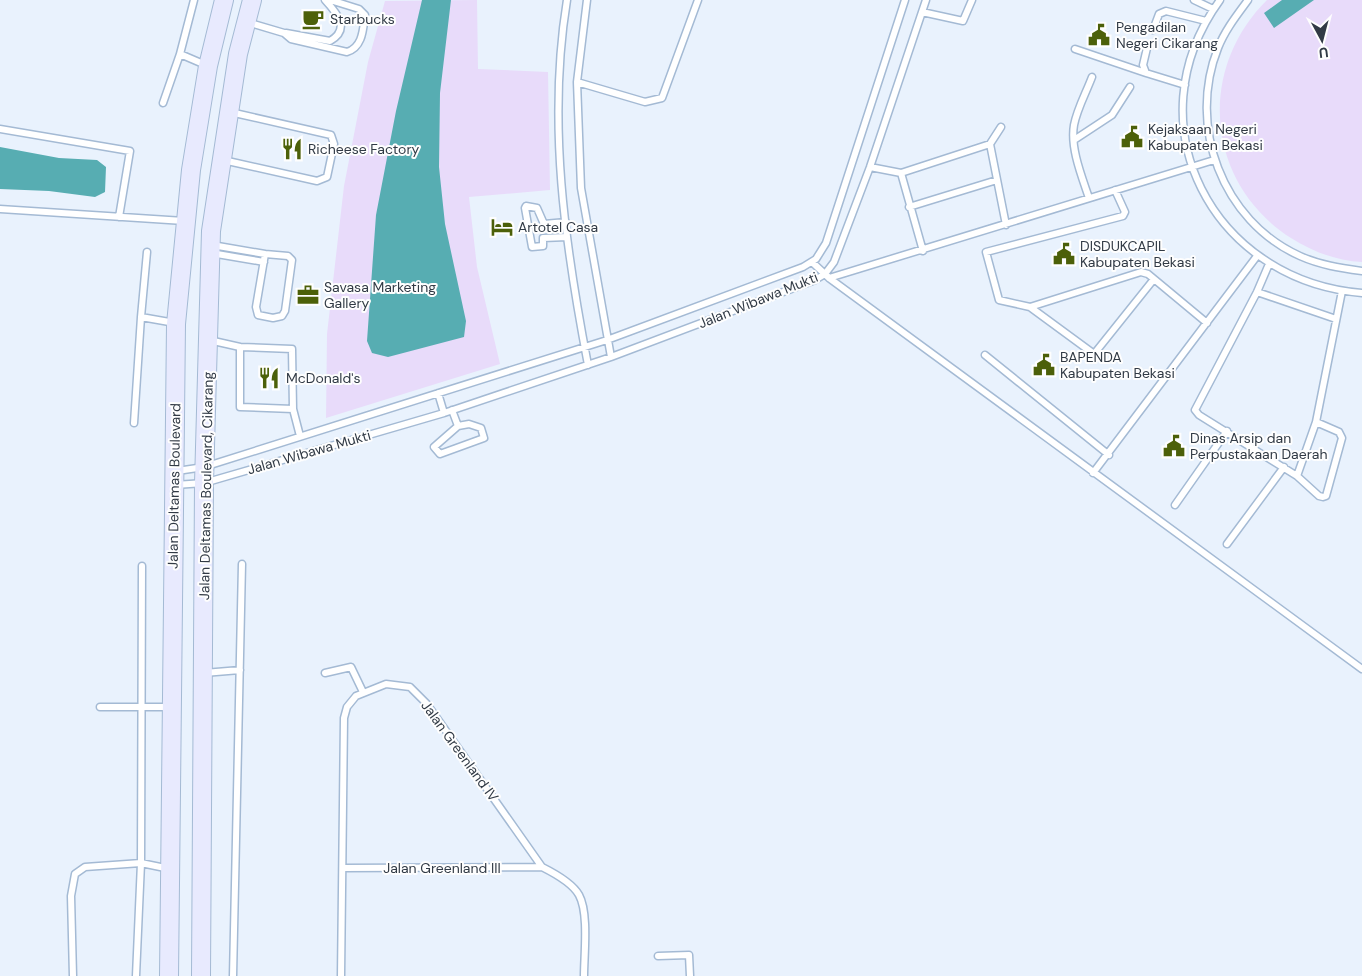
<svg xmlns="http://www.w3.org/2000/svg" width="1362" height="976" viewBox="0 0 1362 976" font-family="'DM Sans',sans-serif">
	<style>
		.green { fill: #e8dbfa }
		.water { fill: #57adb2 }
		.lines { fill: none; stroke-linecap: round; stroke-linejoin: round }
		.lane-casing { stroke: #a4bad4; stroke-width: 9 }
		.secondary-casing { stroke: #a4bad4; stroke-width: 20 }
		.lane { stroke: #fff; stroke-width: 6 }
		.secondary { stroke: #e8eafe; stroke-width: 18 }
		.labels { text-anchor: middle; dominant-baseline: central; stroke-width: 4; stroke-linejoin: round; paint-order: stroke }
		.poi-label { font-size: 14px; fill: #313a45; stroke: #fefefe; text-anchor: start }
		.street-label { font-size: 14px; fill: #313a45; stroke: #fefefe }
	</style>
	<rect width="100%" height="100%" fill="#e9f2fd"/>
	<path class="green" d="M 477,0 L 478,69 L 548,72 L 550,190 L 469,197 L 477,267 L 500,364 L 326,418 L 327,334 L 344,186 L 368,62 L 385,1 Z
		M 1267,0 L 1362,0 L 1362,262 C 1337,261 1311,251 1291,238 C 1206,184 1196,70 1267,0 Z"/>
	<path class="water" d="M 422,0 L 451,0 L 440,93 L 439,167 L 445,224 L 466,321 L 464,337 L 388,357 L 372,353 L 367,341 L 376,215 L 396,111 Z
		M 1282,0 L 1314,0 L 1274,28 L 1264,13 Z
		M 0,147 L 59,158 L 97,160 L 106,167 L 105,192 L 95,197 L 49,191 L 0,189 Z"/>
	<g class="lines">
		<g class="lane-casing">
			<path id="lane" d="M 194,0 L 180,54 L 208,66
				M 567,0 C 547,122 565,245 588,365
				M 587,0 L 577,82 L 581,188 L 611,357
				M 1194,0 L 1213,9
				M 1220,0 C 1130,124 1213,281 1362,293
				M 1248,0 C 1237,15 1225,30 1218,48 C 1187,126 1222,221 1300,256 C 1320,265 1340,268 1362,271
				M 922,12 L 963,21 L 972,0
				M 247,22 L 284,33 L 291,39 L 347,52 C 363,47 363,29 365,15 L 359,9 L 330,0
				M 1153,30 L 1159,14 L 1166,11 L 1206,21
				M 286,33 L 330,41 C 351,29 337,13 325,0
				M 1147,48 L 1143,65 L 1146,73 L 1185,85
				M 1075,49 L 1146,73
				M 577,82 L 645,102 L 662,98 L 698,0
				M 163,103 L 180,54
				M 0,129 L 130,151 L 119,217
				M 1074,140 L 1112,115 L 1130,87
				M 990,144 L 1001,127
				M 223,160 L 317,181 L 327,177 L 334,144 L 331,135 L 230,112
				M 870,167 L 901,173 L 990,144 L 1006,225
				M 901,173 L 923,251
				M 1115,190 L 1125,212 L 1123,216 L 986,252 L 999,300 L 1030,307 L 1094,354 L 1154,279
				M 1089,198 C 1082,177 1070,148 1074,125 C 1077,109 1086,93 1092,77
				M 909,207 L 997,180
				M 0,209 L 184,221
				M 566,222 L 544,224 L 537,208 L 526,206 L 525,208 L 532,247 L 543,246 L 543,238 L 567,237
				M 212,245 L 265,254
				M 211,253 L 264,262
				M 265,254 L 288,256 L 292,260 L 285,311 L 282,316 L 273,318 L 258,315 L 256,307 Z
				M 812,262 L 829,278 L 1362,669
				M 1269,264 L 1257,292 L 1195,410 L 1199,415 L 1297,476 L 1319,496 L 1323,497 L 1326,496 L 1342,438 L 1339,432 L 1316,422
				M 829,278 L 1214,160
				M 1257,292 L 1336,319
				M 1030,307 L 1141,272 L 1148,274 L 1207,323
				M 141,317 L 147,252
				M 209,340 L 240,347
				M 985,355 L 1109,455
				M 438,393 L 444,413
				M 293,409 L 240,407 L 240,347 L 292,349 L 293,409 L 300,436
				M 452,410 L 458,426 L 469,424 L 481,428 L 484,438 L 440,454 L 434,447 L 458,426
				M 134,423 L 141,317 L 175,323
				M 177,471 L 204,467 L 607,340 L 803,267 L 816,259 L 826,243 L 905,0
				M 1093,473 L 1257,256
				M 1297,476 L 1316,422 L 1342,291
				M 175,485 L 204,483 L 444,413 L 611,357 L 815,280 L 825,274 L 834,262 L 870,167 L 926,0
				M 1175,505 L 1227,431
				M 1227,544 L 1284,467
				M 204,673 L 240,670
				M 325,673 L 351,667 L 363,692
				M 100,707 L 172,707
				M 343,868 L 542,867
				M 658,956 L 689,955 L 690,976
				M 73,976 L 71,896 L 75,874 L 85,867 L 141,863 L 170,869
				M 136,976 L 141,863 L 142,566
				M 233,976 L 242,564
				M 341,976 L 344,718 L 347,707 L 356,696 L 386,684 L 410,687 L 427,704 L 542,867 C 554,873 573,884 579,895 C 589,913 584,955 584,976"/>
		</g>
		<g class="secondary-casing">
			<path id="secondary" d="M 169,976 L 176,324 L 191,170 L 208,66 L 224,0
				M 201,976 L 204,483 L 211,231 L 238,54 L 252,0"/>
		</g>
		<use href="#lane" class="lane"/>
		<use href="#secondary" class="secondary"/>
	</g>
	<defs>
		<g id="cafe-bare" transform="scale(1.725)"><path d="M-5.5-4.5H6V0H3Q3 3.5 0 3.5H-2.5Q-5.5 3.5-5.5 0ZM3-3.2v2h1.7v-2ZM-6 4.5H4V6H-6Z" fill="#4c6009" stroke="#fefefe" stroke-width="2.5" paint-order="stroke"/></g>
		<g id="civic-bare" transform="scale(1.725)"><path d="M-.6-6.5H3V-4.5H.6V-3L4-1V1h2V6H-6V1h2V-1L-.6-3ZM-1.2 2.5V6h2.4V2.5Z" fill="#4c6009" stroke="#fefefe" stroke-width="2.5" paint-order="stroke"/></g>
		<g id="restaurant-bare" transform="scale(1.725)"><path d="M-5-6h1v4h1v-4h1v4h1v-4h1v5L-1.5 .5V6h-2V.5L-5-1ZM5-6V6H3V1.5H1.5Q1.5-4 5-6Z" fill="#4c6009" stroke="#fefefe" stroke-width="2.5" paint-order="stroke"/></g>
		<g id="hotel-bare" transform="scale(1.725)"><path d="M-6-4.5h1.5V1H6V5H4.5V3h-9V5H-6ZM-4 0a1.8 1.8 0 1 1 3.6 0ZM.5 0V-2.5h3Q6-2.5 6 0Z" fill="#4c6009" stroke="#fefefe" stroke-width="2.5" paint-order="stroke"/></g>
		<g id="office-bare" transform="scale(1.725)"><path d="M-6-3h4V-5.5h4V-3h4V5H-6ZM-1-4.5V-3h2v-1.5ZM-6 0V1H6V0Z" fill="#4c6009" stroke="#fefefe" stroke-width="2.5" paint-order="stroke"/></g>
	</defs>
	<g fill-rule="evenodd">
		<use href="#cafe-bare" x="313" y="19"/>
		<use href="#civic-bare" x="1099" y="35"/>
		<use href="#civic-bare" x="1132" y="137"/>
		<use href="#restaurant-bare" x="292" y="149"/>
		<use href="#hotel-bare" x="502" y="227"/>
		<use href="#civic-bare" x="1064" y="254"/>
		<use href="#office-bare" x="308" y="295"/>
		<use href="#civic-bare" x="1044" y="365"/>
		<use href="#restaurant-bare" x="269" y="378"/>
		<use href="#civic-bare" x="1174" y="446"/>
	</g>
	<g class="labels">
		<g class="poi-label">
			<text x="330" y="19">Starbucks</text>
			<text x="1116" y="27">Pengadilan<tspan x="1116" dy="16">Negeri Cikarang</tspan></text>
			<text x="1148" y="129">Kejaksaan Negeri<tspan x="1148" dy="16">Kabupaten Bekasi</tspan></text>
			<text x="308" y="149">Richeese Factory</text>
			<text x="518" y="227">Artotel Casa</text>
			<text x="1080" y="246">DISDUKCAPIL<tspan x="1080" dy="16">Kabupaten Bekasi</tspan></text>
			<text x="324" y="287">Savasa Marketing<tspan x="324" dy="16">Gallery</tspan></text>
			<text x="1060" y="357">BAPENDA<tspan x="1060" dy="16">Kabupaten Bekasi</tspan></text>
			<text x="286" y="378">McDonald's</text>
			<text x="1190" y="438">Dinas Arsip dan<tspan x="1190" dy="16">Perpustakaan Daerah</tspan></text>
		</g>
		<g class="street-label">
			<text transform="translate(758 300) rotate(-22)">Jalan Wibawa Mukti</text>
			<text transform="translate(309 452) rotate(-16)">Jalan Wibawa Mukti</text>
			<text transform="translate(174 486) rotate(-89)">Jalan Deltamas Boulevard</text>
			<text transform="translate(206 486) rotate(-89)">Jalan Deltamas Boulevard, Cikarang</text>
			<text transform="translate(460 751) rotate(54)">Jalan Greenland IV</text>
			<text x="442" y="868">Jalan Greenland III</text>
		</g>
	</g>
	<g transform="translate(1322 40) rotate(173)" stroke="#fefefe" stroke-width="4" paint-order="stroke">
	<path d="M0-4L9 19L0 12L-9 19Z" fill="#313a45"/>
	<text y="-8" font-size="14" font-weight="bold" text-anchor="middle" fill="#313a45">U</text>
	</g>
</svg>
